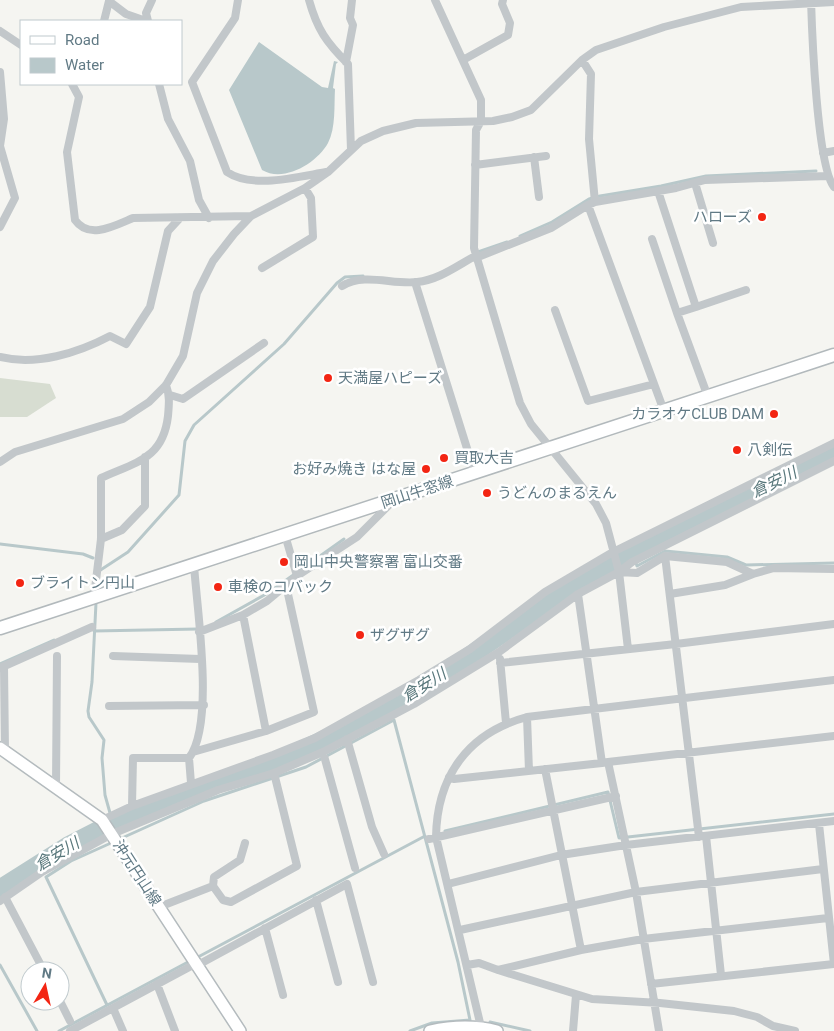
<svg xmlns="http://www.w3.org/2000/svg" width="834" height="1031" viewBox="0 0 834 1031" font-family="Roboto,'Noto Sans JP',sans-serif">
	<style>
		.green { fill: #d7ddd1 }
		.water { fill: #b8c8ca }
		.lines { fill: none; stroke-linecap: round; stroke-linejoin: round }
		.stream { stroke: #b8c8ca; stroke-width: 3 }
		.river { stroke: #b8c8ca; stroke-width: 19 }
		.secondary-casing { stroke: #b4bbbe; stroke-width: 14 }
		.primary-casing { stroke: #b2b9bc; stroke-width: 15 }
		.minor { stroke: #c2c7ca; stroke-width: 8 }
		.secondary { stroke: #fff; stroke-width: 11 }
		.primary { stroke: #fff; stroke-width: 12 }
		.poi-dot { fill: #f32513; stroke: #fff; stroke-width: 2 }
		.labels { text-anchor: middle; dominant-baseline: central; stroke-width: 5; stroke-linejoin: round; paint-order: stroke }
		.poi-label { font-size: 15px; fill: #617a85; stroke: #fff; text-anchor: start }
		.street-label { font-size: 15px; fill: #617a85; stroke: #fff }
		.water-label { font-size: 16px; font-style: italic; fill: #58777b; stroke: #fff }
	</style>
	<rect width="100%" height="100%" fill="#f5f5f1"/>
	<path class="green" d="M 0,378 L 50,384 L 56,398 L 27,417 L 0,417 Z"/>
	<path class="water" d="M 259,42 L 322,87 L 328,88 L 334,61 L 338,62 L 336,64 L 333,88 L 335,89 C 334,105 336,128 328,143 C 317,163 284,183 262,170 L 229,90 Z"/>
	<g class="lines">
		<path class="stream" d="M 520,236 L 552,222 L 589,199 L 600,196 L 661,186 L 706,176 L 816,171
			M 475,253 L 507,242
			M 0,544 L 83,554 L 93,558
			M 631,553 L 633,558
			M 636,563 L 637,566 L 665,551 L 727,557 L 746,565 L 834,563
			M 99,571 L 128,552 L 179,495 L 185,441 L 194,425 L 284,344 L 337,283 L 345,277 L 363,276
			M 96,603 L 92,682 L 88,711 L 89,717 L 104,740 L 102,758 L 105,795 L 110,813
			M 216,622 L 268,593 L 344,539
			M 94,631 L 198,629
			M 0,664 L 54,640
			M 114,820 L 115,822
			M 445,831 L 608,792 L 619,838 L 834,814
			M 122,838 L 204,801 L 306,767 L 394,720 L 458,962 L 470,1020
			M 198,957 L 425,836
			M 0,965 L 37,1031
			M 107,1005 L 46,877 L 71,861 L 111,843
			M 490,1022 L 530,1031
			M 59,1031 L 188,962
			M 410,1031 L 432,1023 L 470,1020"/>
		<path class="river" d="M 0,889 L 68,846 L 115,822 L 202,788 L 275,763 L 336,734 L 417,692 L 554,598 L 622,557 L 834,452"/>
		<g class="secondary-casing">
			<path id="secondary" d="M 0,748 L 102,820 L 240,1031
				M 430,1031 C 453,1026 474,1025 497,1031"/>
		</g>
		<g class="primary-casing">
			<path id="primary" d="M 0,628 L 834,355"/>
		</g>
		<path class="minor" d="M 238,0 L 235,18 L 192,82 L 227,172 C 252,189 297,177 326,172
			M 309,0 C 317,29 326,42 348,64 L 351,150
			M 435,0 L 481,100 L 481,121 L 476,130 L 474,248 L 520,403 L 531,424 L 596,504 L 606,523 L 619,572 L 628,649
			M 811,0 C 812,33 817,166 834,187
			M 104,21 L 109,1 L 126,14 L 146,21
			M 148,21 L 146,13 L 152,0
			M 0,31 L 21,45
			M 463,60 L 508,35 L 510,23 L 502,4 L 503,0
			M 582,60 L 591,74 L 589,139 L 595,202
			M 346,62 L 353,25 L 350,18 L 352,0
			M 0,72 L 4,119 L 0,146
			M 72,84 L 79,97 L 67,152 L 75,220 C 89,240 114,226 133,218 L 251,216
			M 159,84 L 168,119 L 190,161 L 199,200 L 209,218
			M 0,146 L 15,198 L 0,227
			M 823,153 L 834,151
			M 534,157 L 539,197
			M 475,165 L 546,156
			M 695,183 L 713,243
			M 658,191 L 696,307 L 677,313 L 708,397
			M 588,205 L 595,202 L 676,188 L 705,180 L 828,176
			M 652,239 L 677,313
			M 478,257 L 551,228 L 588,205 L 664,411
			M 262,268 L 313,237 L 311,198 L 305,188
			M 415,282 L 475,474
			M 342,286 C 365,272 392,285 417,282 C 439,280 458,265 477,255
			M 696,307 L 746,290
			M 555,310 L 588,401 L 654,384
			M 0,357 C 36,366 78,353 110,336 L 126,344 L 150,307 L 168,231 L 180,218
			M 170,395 L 183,399 L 264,343
			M 0,462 L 15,452 L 123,419 L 149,402 L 166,385 L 183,356 L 197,293 L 213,261 L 234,234 L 251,216 L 305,188 L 328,172 L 361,141 L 383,131 L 416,123 L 493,121 L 512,117 L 531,110 L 582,60 L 596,50 L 664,27 L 741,7 L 834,2
			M 285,535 L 297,576
			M 101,539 L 122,530 L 145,506 L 145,457
			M 665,556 L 699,837
			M 619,572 L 637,573 L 665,556 L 727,562 L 753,574 L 774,568 L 834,569
			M 578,594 L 602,763 L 608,762 L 636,892 L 659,1031
			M 670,594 L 725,585 L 753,574
			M 94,597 L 101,539 L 101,478 C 136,462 163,459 168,416 C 169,404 170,396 166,385
			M 243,615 L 266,731
			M 199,632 L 243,615 L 267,601 L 297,576 L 357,537 L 392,502
			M 113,656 L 200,659
			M 500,659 L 506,723
			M 500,663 L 676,644 L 834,624
			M 4,666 L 5,751
			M 0,668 L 92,627
			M 405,688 L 414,704
			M 109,706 L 204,705
			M 527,717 L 529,771
			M 347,739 L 372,827 L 384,854
			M 193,752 L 266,731 L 314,712 L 286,585
			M 323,752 L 355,868
			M 189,758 L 191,783
			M 608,762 L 834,736
			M 545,769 L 581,950
			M 449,777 L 454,779 L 602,763
			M 56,786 L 57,656
			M 132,806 L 273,755 L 315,738 L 419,680 L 470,649 L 545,592 L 613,552 L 834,443
			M 102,820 L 132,806 L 133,758 L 189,758 C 215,723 197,611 194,565
			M 819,824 L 834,964
			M 706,836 L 721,975
			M 429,839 L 616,796
			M 448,884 L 561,855 L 626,845 L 834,821
			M 213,886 L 214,877 L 240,860 L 245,843
			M 5,897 L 44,971
			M 316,900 L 338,982
			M 0,901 L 42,872 L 112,834 L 218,790 L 274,773 L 323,752 L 414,704 L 499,652 L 578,594 L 619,572 L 632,562 L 834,461
			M 159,907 L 213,886 L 223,900 L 231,902 L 297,866 L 274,773
			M 265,928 L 283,995
			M 460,930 L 636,892 L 823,869
			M 467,965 L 479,963 L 498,970 L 581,950 L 643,939 L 828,918
			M 196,966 L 347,884 L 373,982
			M 498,970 L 592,999 L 660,1003 L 734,1011 L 757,1017 L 773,1026 L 795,1031
			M 157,984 L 175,1031
			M 651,984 L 834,964
			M 60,1001 L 70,1021
			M 113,1008 L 123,1031
			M 481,1027 L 436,837 C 437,776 468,733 527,717 L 834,680
			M 70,1031 L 195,964
			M 573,1031 L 576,995"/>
		<use href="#secondary" class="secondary"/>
		<use href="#primary" class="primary"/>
	</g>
	<g class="poi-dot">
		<circle cx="762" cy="217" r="5"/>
		<circle cx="328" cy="378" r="5"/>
		<circle cx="774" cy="414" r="5"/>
		<circle cx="737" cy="450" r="5"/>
		<circle cx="444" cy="458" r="5"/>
		<circle cx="426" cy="469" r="5"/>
		<circle cx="487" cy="493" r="5"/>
		<circle cx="284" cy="562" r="5"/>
		<circle cx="20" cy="583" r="5"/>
		<circle cx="218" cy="587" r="5"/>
		<circle cx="360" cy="635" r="5"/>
	</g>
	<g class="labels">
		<g class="poi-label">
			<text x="752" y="217" text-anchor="end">ハローズ</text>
			<text x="338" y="378">天満屋ハピーズ</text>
			<text x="764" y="414" text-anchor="end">カラオケCLUB DAM</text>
			<text x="747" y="450">八剣伝</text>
			<text x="454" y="458">買取大吉</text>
			<text x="416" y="469" text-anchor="end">お好み焼き はな屋</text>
			<text x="497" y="493">うどんのまるえん</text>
			<text x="294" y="562">岡山中央警察署 富山交番</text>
			<text x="30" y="583">ブライトン円山</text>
			<text x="228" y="587">車検のコバック</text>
			<text x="370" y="635">ザグザグ</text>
		</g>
		<g class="street-label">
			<text transform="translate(417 492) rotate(-18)">岡山牛窓線</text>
			<text transform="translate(137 873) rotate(57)">沖元円山線</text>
		</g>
		<g class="water-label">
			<text transform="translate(774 482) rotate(-26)">倉安川</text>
			<text transform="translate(424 685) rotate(-32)">倉安川</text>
			<text transform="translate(57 854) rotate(-31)">倉安川</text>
		</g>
	</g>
	<rect x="20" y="20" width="162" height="65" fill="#ffffff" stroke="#c0cace"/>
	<rect x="30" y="36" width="25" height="8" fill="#ffffff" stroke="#c0cace"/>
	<text x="65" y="45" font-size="15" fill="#617a85">Road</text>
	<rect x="30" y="58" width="25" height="15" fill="#b8c8ca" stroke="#c0cace"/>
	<text x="65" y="70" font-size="15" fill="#617a85">Water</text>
	<g transform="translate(45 986) rotate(9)"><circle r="24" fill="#ffffff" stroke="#c0cace"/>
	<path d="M0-4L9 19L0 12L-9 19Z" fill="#f32513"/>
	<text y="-8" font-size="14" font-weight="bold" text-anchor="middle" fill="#617a85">N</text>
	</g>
</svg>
